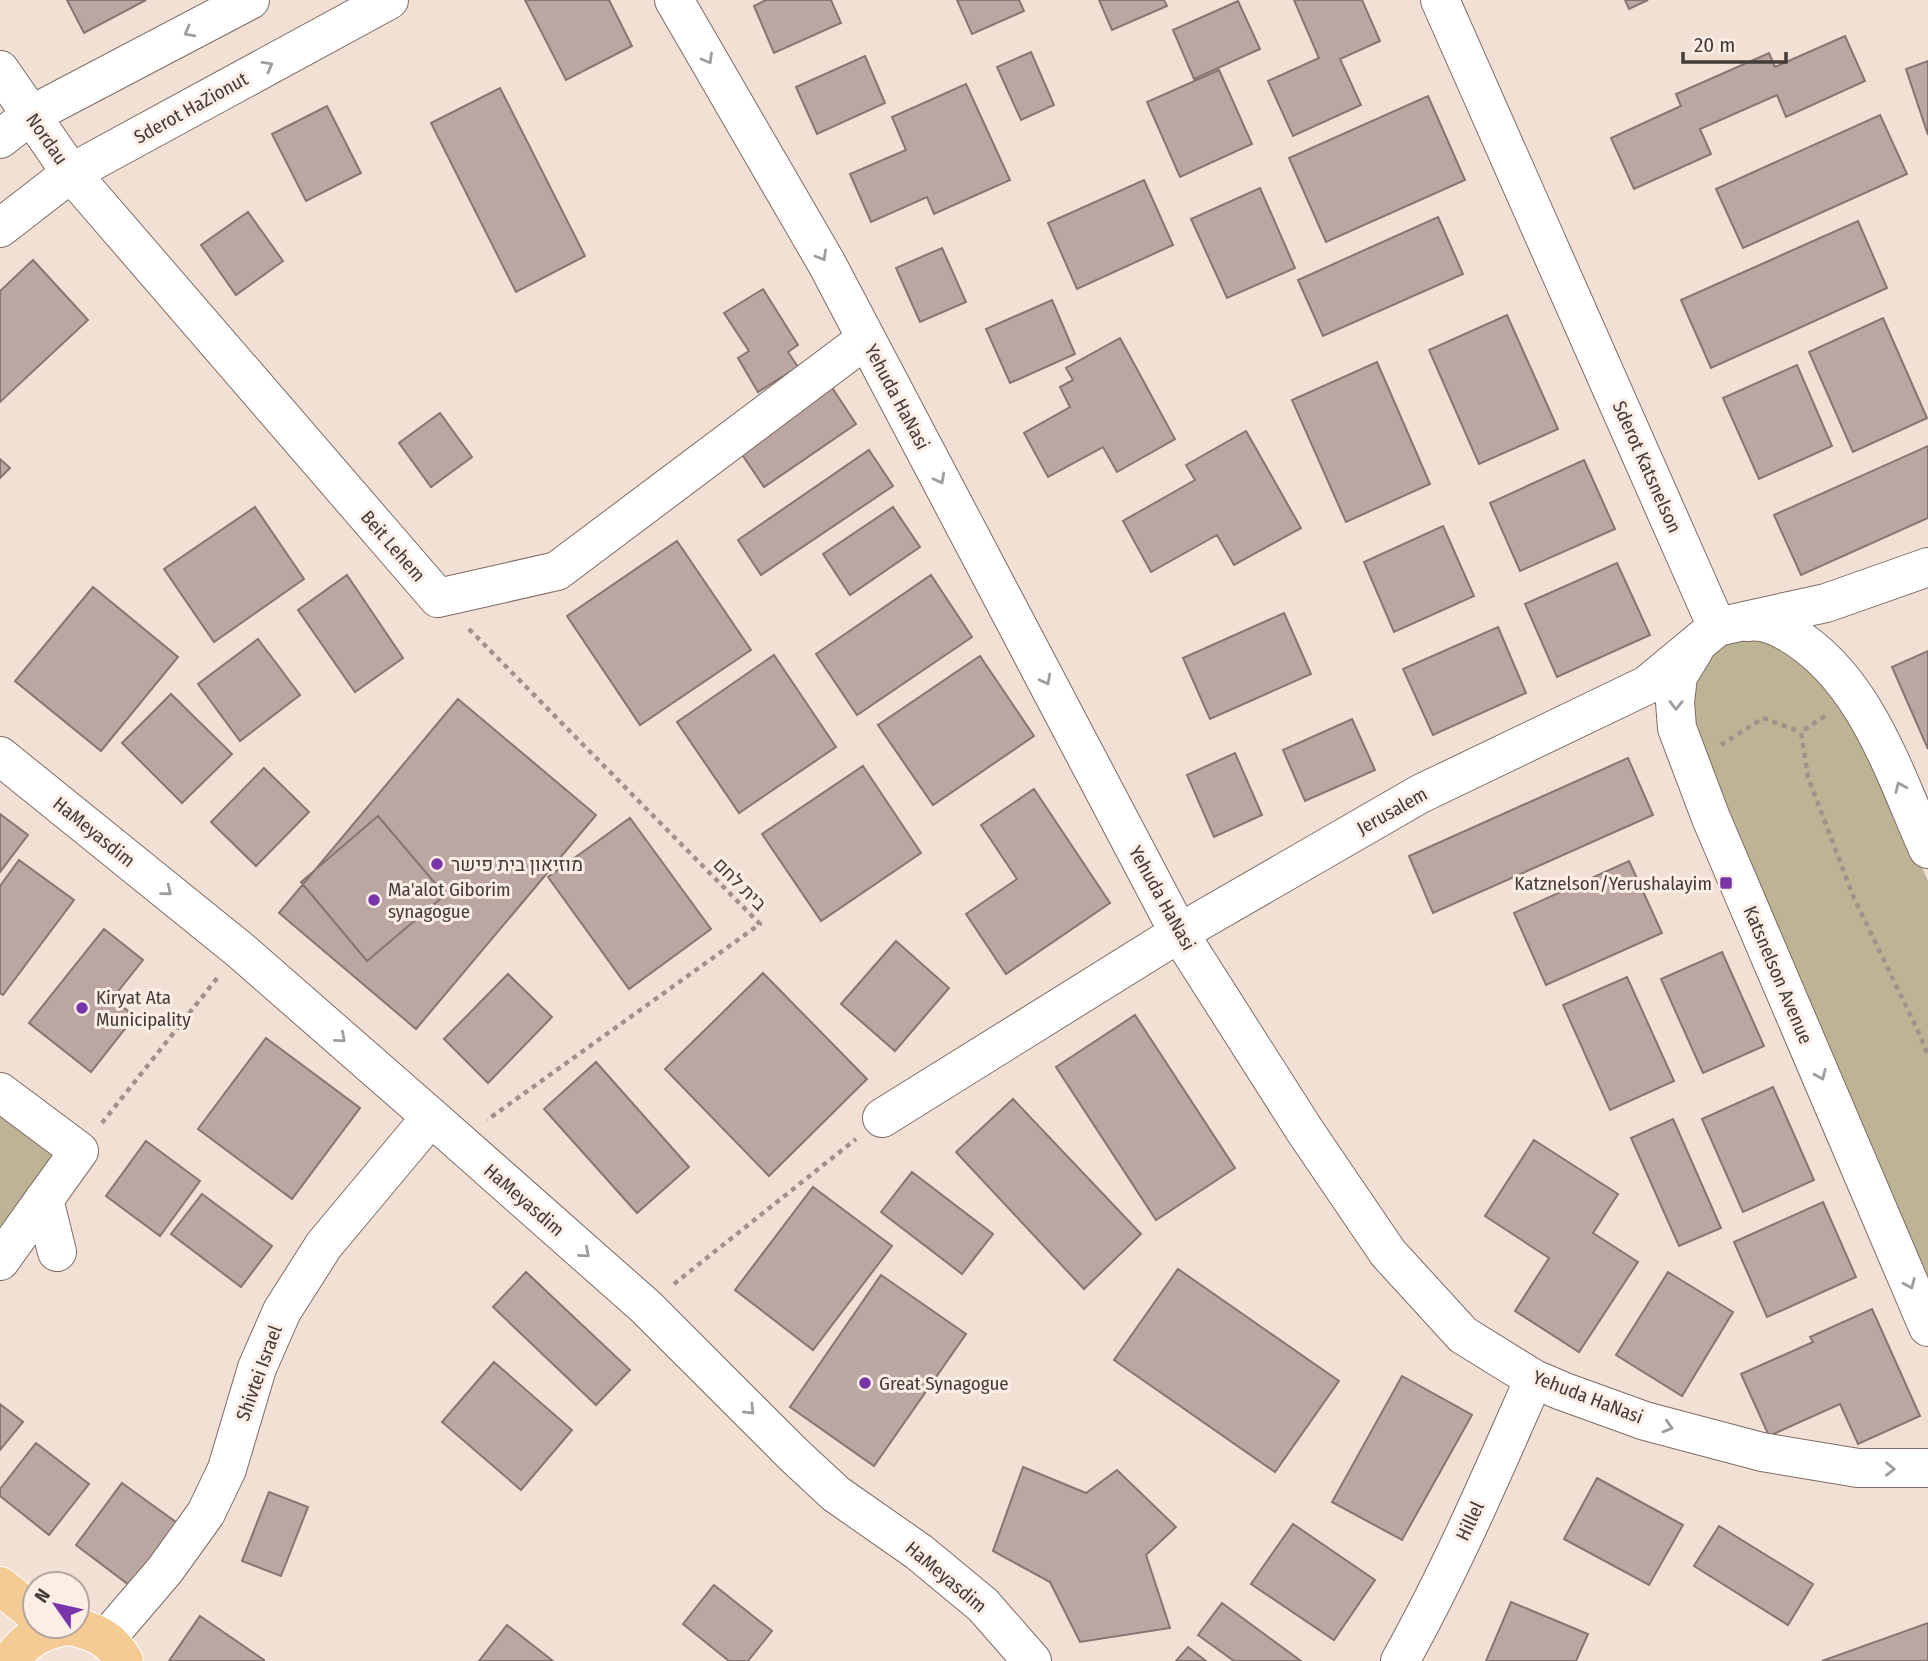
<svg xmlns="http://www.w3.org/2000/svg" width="1928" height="1661" viewBox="0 0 1928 1661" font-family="'Fira Sans Condensed',Heebo,sans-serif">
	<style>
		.green { fill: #bdb395 }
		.building { fill: #bba6a2; stroke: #887571; stroke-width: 2 }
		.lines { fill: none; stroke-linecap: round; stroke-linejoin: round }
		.minor-casing { stroke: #7d6c63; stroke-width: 40 }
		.major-casing { stroke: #fff; stroke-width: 40 }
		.path { stroke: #9f928b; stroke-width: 4.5; stroke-dasharray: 5 5; stroke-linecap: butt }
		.minor { stroke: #fff; stroke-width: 38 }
		.major { stroke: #f5cb94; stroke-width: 38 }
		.oneway { stroke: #a09d9b }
		.poi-dot { fill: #7834a8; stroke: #fdeee5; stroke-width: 2.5 }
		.labels { text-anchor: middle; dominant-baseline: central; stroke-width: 6; stroke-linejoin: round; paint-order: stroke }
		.street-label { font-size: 19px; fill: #423b37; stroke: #fdeee5 }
		.poi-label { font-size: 19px; fill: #423b37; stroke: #fdeee5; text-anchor: start }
	</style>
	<rect width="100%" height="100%" fill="#f2e0d5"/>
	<path class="green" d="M 1719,630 L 1806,647 L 1889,793 L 1928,881 L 1928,1318 L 1679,701 Z
		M 0,1103 L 64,1150 L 0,1238 Z"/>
	<path class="building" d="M 67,0 L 146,0 L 84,33 Z
		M 525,0 L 609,0 L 632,46 L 566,80 Z
		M 766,0 L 831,0 L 841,23 L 774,53 L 754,6 Z
		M 957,0 L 1019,0 L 1024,11 L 972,34 Z
		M 1099,0 L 1164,0 L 1167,6 L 1112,30 Z
		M 1294,0 L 1362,0 L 1380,41 L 1340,59 L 1361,105 L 1293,136 L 1268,81 L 1319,58 Z
		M 1625,0 L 1648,0 L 1629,9 Z
		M 1238,1 L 1260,49 L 1194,79 L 1173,30 Z
		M 1845,36 L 1865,81 L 1786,117 L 1777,95 L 1700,129 L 1711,154 L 1634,189 L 1611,138 L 1681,106 L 1676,94 L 1769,53 L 1775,67 Z
		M 1031,52 L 1054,105 L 1021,120 L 997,67 Z
		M 865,56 L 885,103 L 817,134 L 796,87 Z
		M 1928,61 L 1928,135 L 1906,69 Z
		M 1219,70 L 1252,144 L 1180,177 L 1147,102 Z
		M 966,84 L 1010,180 L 934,214 L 927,197 L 871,222 L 850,174 L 906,150 L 892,117 Z
		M 500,88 L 585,256 L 516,292 L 431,123 Z
		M 1428,96 L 1465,180 L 1326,242 L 1289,158 Z
		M 327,106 L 361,173 L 306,201 L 272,134 Z
		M 1880,115 L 1907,174 L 1743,248 L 1716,189 Z
		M 1144,180 L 1173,245 L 1077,289 L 1048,223 Z
		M 1260,188 L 1295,268 L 1227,298 L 1191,219 Z
		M 248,212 L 283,261 L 236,295 L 201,245 Z
		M 1438,217 L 1463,274 L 1323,336 L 1298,280 Z
		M 1858,221 L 1887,288 L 1711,368 L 1681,300 Z
		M 942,248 L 966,302 L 920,322 L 896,268 Z
		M 33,260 L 88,320 L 0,402 L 0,291 Z
		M 763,289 L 798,345 L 788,352 L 798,367 L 758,392 L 738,358 L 749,351 L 724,313 Z
		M 1052,300 L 1075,354 L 1010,383 L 986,329 Z
		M 1507,315 L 1558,429 L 1479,464 L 1429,350 Z
		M 1883,318 L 1927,418 L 1853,452 L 1809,352 Z
		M 1120,338 L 1175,439 L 1117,472 L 1103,447 L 1048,477 L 1024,433 L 1070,407 L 1060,387 L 1073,380 L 1066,368 Z
		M 1377,362 L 1430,484 L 1346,522 L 1292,400 Z
		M 1797,365 L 1832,446 L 1759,479 L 1723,398 Z
		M 829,383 L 856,424 L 764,487 L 737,447 Z
		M 440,413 L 472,457 L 431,487 L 399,443 Z
		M 1246,431 L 1301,528 L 1234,565 L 1217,535 L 1151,572 L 1123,521 L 1195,480 L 1186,465 Z
		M 1928,446 L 1928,518 L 1801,575 L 1774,515 Z
		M 869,450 L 893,486 L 761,575 L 738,540 Z
		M 0,459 L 10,468 L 0,478 Z
		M 1584,460 L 1615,529 L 1520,571 L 1490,503 Z
		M 255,507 L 304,579 L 214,642 L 164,569 Z
		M 893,507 L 920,547 L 850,595 L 823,554 Z
		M 1443,526 L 1474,596 L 1394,632 L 1364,562 Z
		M 677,541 L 751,650 L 640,725 L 567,616 Z
		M 1617,563 L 1650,635 L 1557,677 L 1525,604 Z
		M 347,575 L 403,658 L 355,692 L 298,610 Z
		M 931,575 L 972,637 L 857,715 L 816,654 Z
		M 93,587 L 178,657 L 101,751 L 15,681 Z
		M 1284,613 L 1311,674 L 1210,719 L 1183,658 Z
		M 1498,627 L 1526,693 L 1433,735 L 1403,669 Z
		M 258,639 L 300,695 L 240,741 L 198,684 Z
		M 1928,651 L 1928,749 L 1892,667 Z
		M 774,655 L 836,747 L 739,813 L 677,722 Z
		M 980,656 L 1034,736 L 933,805 L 878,725 Z
		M 171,694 L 232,754 L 182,803 L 122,743 Z
		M 458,699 L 596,815 L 416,1029 L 279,913 Z
		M 1352,719 L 1375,770 L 1305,801 L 1283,750 Z
		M 1235,753 L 1262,815 L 1214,837 L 1187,775 Z
		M 1628,758 L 1653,815 L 1433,913 L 1409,856 Z
		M 863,766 L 921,853 L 821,921 L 762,834 Z
		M 264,768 L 309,812 L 256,866 L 211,822 Z
		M 1034,789 L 1110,903 L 1006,974 L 966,914 L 1017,879 L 981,825 Z
		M 0,814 L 28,835 L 0,872 Z
		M 378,816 L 445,895 L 367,961 L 301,882 Z
		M 630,818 L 711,929 L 629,989 L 548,877 Z
		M 19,860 L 74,900 L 3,995 L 0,993 L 0,886 Z
		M 1629,861 L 1662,933 L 1546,985 L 1514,913 Z
		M 104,929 L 143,960 L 112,999 L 135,1016 L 91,1072 L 29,1023 Z
		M 896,941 L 949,988 L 895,1051 L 841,1004 Z
		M 1722,952 L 1764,1046 L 1703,1073 L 1661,979 Z
		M 763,973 L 867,1079 L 769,1176 L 665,1069 Z
		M 508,974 L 552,1017 L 488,1083 L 444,1039 Z
		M 1627,977 L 1674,1081 L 1610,1110 L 1563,1005 Z
		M 1135,1015 L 1235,1168 L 1156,1220 L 1056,1067 Z
		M 266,1038 L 360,1108 L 292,1199 L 198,1129 Z
		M 596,1062 L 689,1167 L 637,1213 L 544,1109 Z
		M 1773,1087 L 1814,1180 L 1743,1212 L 1702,1119 Z
		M 1013,1099 L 1141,1234 L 1084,1289 L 956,1152 Z
		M 1673,1119 L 1721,1228 L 1679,1246 L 1631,1138 Z
		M 1534,1140 L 1618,1194 L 1593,1233 L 1638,1262 L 1579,1352 L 1515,1311 L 1549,1258 L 1485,1216 Z
		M 146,1141 L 200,1181 L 160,1236 L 106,1196 Z
		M 912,1172 L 993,1234 L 962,1274 L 881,1212 Z
		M 813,1187 L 892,1246 L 813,1350 L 735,1290 Z
		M 202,1194 L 272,1246 L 241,1287 L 171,1234 Z
		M 1823,1202 L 1856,1277 L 1767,1317 L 1734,1242 Z
		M 1178,1269 L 1339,1381 L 1275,1472 L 1114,1360 Z
		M 526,1272 L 630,1370 L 596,1405 L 493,1307 Z
		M 1668,1272 L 1733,1312 L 1682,1396 L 1616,1355 Z
		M 881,1275 L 966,1334 L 874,1466 L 790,1407 Z
		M 1872,1309 L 1920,1416 L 1858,1444 L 1840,1404 L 1769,1436 L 1741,1374 L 1813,1342 L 1810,1337 Z
		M 494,1362 L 572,1430 L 521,1490 L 442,1422 Z
		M 1402,1376 L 1472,1415 L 1402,1540 L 1332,1502 Z
		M 0,1404 L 23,1422 L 0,1450 Z
		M 36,1443 L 89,1484 L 49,1535 L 0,1496 L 0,1489 Z
		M 1023,1467 L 1086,1493 L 1117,1470 L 1176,1527 L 1146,1555 L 1170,1628 L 1080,1642 L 1050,1582 L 993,1551 Z
		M 1597,1478 L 1683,1525 L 1649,1585 L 1564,1539 Z
		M 122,1483 L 180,1525 L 133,1588 L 76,1545 Z
		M 269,1492 L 308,1507 L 281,1576 L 242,1561 Z
		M 1293,1524 L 1375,1580 L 1334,1640 L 1251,1584 Z
		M 1719,1526 L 1813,1584 L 1788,1625 L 1694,1566 Z
		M 714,1585 L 772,1631 L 748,1661 L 729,1661 L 683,1624 Z
		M 1511,1602 L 1588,1634 L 1576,1661 L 1486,1661 Z
		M 1222,1603 L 1301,1661 L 1234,1661 L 1198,1635 Z
		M 200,1616 L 264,1660 L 264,1661 L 169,1661 Z
		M 1928,1623 L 1928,1661 L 1822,1661 Z
		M 507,1625 L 553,1661 L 479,1661 Z
		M 1188,1647 L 1206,1661 L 1176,1661 Z"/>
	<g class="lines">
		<g class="minor-casing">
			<path id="minor" d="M 674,0 L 827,264 L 1179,933 L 1305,1131 L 1388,1253 L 1463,1335 L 1534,1379 L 1562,1391 L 1645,1421 L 1762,1452 L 1858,1468 L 1928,1468
				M 1440,0 L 1717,627
				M 0,70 L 71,173 L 438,598 L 557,571 L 866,339
				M 0,139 L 31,115 L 250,0
				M 0,228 L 71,173 L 389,0
				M 1748,622 C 1761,620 1777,626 1789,633 C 1865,677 1894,773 1928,849
				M 1694,650 L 1678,676 L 1675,702 L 1677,728 L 1711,818 L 1928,1327
				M 0,756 L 240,950 L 431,1117 L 646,1307 L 794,1455 L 836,1494 L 919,1552 L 983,1605 L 1032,1661
				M 0,1092 L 79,1151 L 0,1261
				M 882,1118 L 1179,933 L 1420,794 L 1647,685 L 1717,627 L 1826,603 L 1928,567
				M 44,1199 L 57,1252
				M 106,1639 L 165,1570 L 206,1513 L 227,1469 L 257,1368 L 282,1311 L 324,1245 L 431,1117
				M 1400,1661 C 1451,1570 1492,1474 1534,1379"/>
		</g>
		<g class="major-casing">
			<path id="major" d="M 0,1586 L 35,1614
				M 69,1626 C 93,1630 112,1639 124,1661
				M 11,1661 C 25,1639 42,1630 67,1626"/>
		</g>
		<path class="path" d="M 469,629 L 760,924 L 487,1120
			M 1825,716 L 1801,732 L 1808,777 L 1853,896 L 1919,1033 L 1928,1056
			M 1721,745 L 1763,718 L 1801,732
			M 102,1123 L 218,977
			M 674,1284 L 856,1139"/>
		<use href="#minor" class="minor"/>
		<use href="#major" class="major"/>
	</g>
	<defs><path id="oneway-chevron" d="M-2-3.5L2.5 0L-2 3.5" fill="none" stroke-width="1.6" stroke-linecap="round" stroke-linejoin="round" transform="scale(1.75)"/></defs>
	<g class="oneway">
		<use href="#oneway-chevron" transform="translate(189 32) rotate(152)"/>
		<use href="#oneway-chevron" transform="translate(708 59) rotate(60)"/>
		<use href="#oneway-chevron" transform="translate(268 66) rotate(-29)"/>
		<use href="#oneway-chevron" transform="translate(822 256) rotate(60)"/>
		<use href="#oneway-chevron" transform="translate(940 479) rotate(62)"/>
		<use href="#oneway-chevron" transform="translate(1046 680) rotate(62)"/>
		<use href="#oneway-chevron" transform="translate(1676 705) rotate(91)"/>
		<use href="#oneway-chevron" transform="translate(1900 787) rotate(-114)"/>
		<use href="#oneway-chevron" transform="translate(167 891) rotate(39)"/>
		<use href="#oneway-chevron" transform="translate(341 1038) rotate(41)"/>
		<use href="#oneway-chevron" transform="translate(1821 1075) rotate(67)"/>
		<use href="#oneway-chevron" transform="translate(585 1253) rotate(41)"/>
		<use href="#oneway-chevron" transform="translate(1910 1284) rotate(67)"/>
		<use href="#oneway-chevron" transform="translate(750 1410) rotate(45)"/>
		<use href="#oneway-chevron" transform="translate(1668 1427) rotate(16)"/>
		<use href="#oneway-chevron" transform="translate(1890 1469) rotate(1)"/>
	</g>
	<g class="poi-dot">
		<circle cx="437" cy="864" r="7"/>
		<rect x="1719" y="876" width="14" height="14" rx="3.5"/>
		<circle cx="374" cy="900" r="7"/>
		<circle cx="82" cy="1008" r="7"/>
		<circle cx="865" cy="1383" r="7"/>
	</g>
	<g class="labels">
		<g class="street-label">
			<text transform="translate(191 108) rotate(-29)">Sderot HaZionut</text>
			<text transform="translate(47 139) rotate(55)">Nordau</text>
			<text transform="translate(897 397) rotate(62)">Yehuda HaNasi</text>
			<text transform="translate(1647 467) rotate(66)">Sderot Katsnelson</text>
			<text transform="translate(393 546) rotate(49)">Beit Lehem</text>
			<text transform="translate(1392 811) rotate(-29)">Jerusalem</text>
			<text transform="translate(94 832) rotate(39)">HaMeyasdim</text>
			<text transform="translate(740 884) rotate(45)">בית לחם</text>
			<text transform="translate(1162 898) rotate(61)">Yehuda HaNasi</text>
			<text transform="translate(1778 975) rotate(67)">Katsnelson Avenue</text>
			<text transform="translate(524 1200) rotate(41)">HaMeyasdim</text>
			<text transform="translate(259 1373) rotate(-70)">Shivtei Israel</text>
			<text transform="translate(1588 1397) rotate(21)">Yehuda HaNasi</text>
			<text transform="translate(1470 1521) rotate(-65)">Hillel</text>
			<text transform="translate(946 1577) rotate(40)">HaMeyasdim</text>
		</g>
		<g class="poi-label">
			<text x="451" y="864">מוזיאון בית פישר</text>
			<text x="1712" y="883" text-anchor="end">Katznelson/Yerushalayim</text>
			<text x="388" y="889">Ma'alot Giborim<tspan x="388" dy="22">synagogue</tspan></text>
			<text x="96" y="997">Kiryat Ata<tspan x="96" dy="22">Municipality</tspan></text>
			<text x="879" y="1383">Great Synagogue</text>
		</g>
	</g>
	<g transform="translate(56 1605) rotate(304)"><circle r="33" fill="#fdeee5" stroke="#b2a69f" stroke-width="2"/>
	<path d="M0-5L12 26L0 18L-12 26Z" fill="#7834a8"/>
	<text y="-10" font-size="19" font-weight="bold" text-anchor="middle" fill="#423b37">N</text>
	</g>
	<path d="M1683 52v10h103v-10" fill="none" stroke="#423b37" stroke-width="3.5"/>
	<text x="1694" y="52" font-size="21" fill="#423b37" stroke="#fdeee5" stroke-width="5" paint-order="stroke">20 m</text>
</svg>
